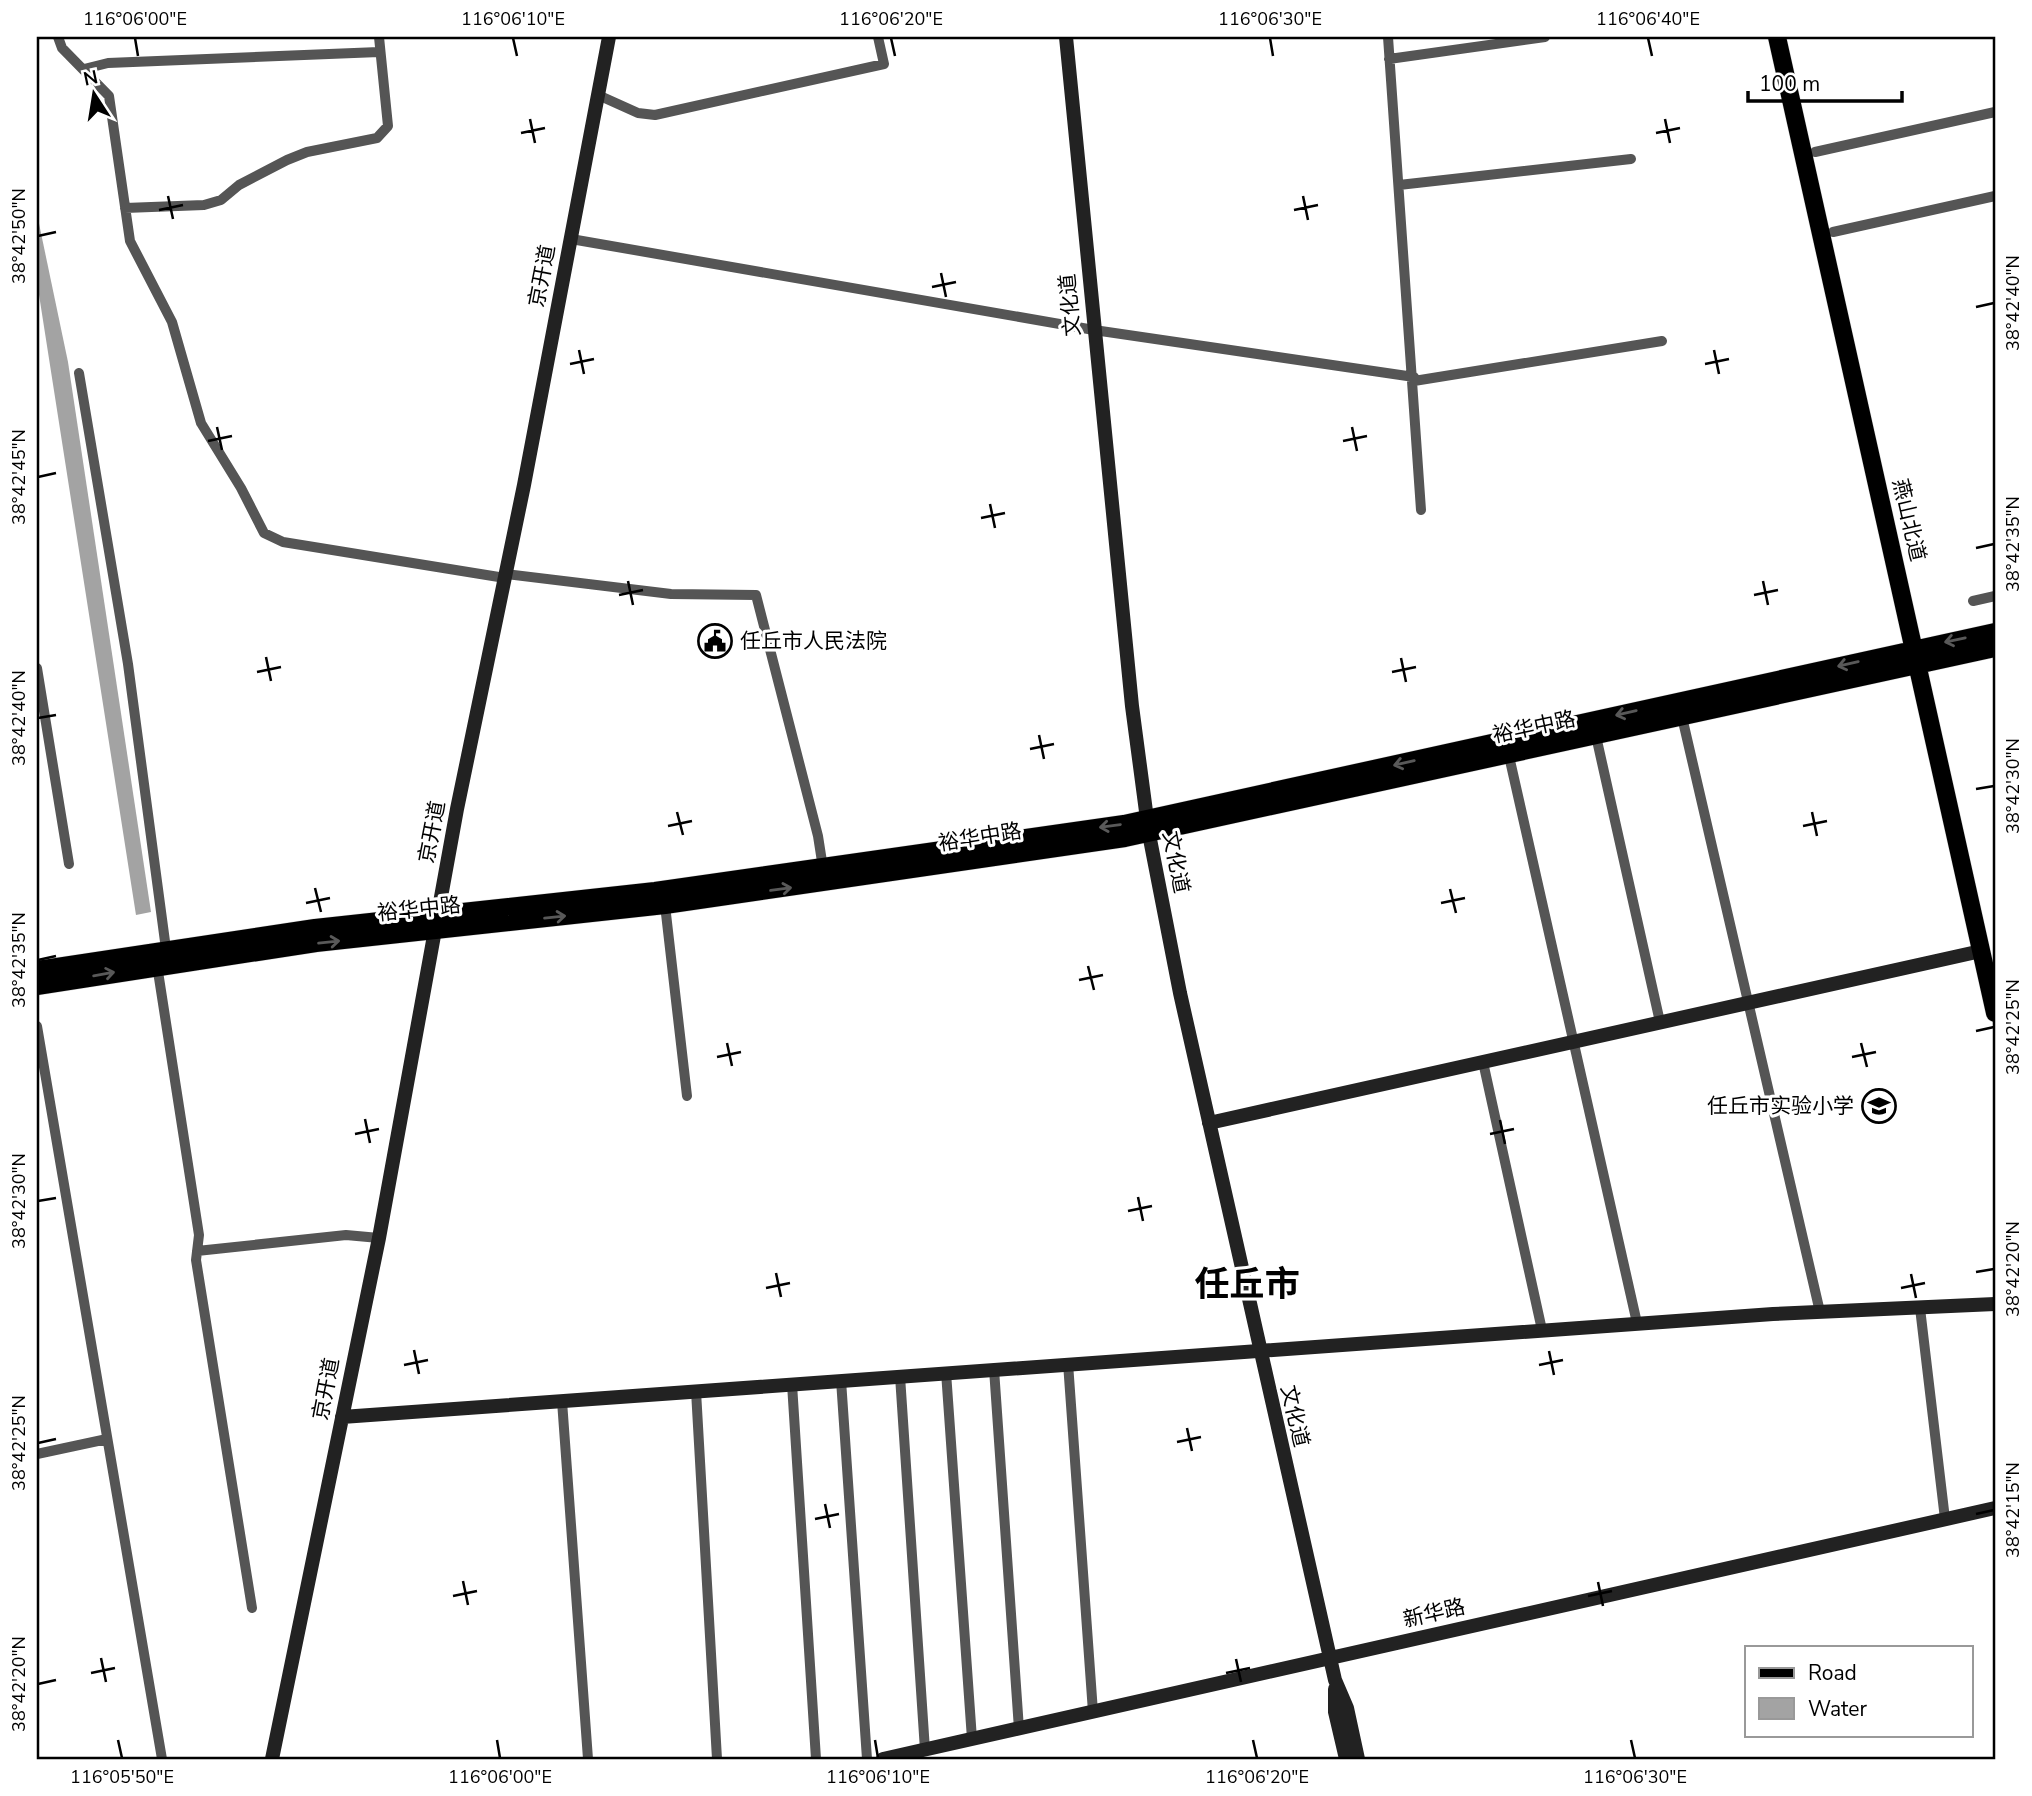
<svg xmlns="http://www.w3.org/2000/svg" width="2032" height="1796" viewBox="0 0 2032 1796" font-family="'Nunito Sans','Noto Sans SC',sans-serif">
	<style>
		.water { fill: #a3a3a3 }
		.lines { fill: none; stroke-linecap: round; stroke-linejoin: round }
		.primary-casing { stroke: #dbdbdb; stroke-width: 19 }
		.street { stroke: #555; stroke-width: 10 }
		.secondary { stroke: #222; stroke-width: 14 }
		.primary { stroke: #000; stroke-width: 18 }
		.oneway { stroke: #595959 }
		.ticks { fill: none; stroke: #000; stroke-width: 2.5 }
		.labels { text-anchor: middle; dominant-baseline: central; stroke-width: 6; stroke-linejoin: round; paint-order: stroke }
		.street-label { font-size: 21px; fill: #000; stroke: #fff }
		.poi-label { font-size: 21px; fill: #000; stroke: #fff; text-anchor: start }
		.town-label { font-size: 35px; font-weight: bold; fill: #000; stroke: #fff }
		.neatline { fill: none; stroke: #000; stroke-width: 2.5 }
		.ticks-label { font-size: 18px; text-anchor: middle; fill: #000 }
	</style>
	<rect width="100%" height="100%" fill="#fff"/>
	<path class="water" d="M 37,214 L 68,362 L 151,912 L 136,915 L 37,282 Z"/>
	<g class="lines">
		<g class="primary-casing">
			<path id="primary" d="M 1777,37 L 1995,1013
				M 37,970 L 315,928 L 655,891 L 1124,824 L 1995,632
				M 37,986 L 316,943 L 665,905 L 1125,838 L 1995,648"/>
		</g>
		<path class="street" d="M 58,37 L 62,48 L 109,96 L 130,241 L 172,322 L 201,423 L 241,488 L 264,533 L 283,542 L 505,578
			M 1388,37 L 1421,510
			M 1389,59 L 1545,37
			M 84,69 L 108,63 L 379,52
			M 598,95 L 638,113 L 655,115 L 884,64 L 878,37
			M 1815,152 L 1995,112
			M 1399,185 L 1631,159
			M 125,208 L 204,205 L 221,200 L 239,185 L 287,160 L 307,152 L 377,138 L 388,126 L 379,37
			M 1833,232 L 1995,196
			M 571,239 L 1094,330 L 1414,377
			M 79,373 L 128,664 L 166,949
			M 1414,381 L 1662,341
			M 506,574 L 671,594 L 756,595 L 818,836 L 823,868
			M 1973,601 L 1995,596
			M 37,668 L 69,864
			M 1682,717 L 1820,1312
			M 1596,736 L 1660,1022
			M 1509,756 L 1637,1323
			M 665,905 L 687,1096
			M 157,965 L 199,1235 L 196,1260 L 252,1608
			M 37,1026 L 162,1759
			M 1483,1062 L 1542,1330
			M 197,1251 L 346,1235 L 379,1238
			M 1920,1308 L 1945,1519
			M 1068,1363 L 1093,1712
			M 994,1369 L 1019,1729
			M 946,1372 L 972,1739
			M 900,1376 L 925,1750
			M 841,1380 L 867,1759
			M 792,1384 L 816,1759
			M 696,1391 L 717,1759
			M 562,1401 L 588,1759
			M 37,1454 L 107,1439"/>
		<path class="secondary" d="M 1066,37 L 1132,706 L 1149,834 L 1180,993 L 1335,1680 L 1347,1708 L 1358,1759
			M 1209,1123 L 1981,951
			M 342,1417 L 1773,1314 L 1995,1304
			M 1335,1689 L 1335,1712 L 1346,1759
			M 272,1759 L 379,1238 L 457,809 L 524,485 L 609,37
			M 883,1759 L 1995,1508"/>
		<use href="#primary" class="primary"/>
	</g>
	<defs><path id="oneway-shaft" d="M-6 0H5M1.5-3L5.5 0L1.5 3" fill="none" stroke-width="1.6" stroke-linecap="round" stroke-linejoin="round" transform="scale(1.75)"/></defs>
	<g class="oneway">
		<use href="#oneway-shaft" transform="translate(1955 640) rotate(168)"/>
		<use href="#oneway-shaft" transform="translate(1848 664) rotate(167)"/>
		<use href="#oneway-shaft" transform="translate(1626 713) rotate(167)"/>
		<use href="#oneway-shaft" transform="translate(1404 763) rotate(167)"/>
		<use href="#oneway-shaft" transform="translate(1110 826) rotate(172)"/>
		<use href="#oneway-shaft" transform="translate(781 889) rotate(-8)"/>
		<use href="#oneway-shaft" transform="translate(555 917) rotate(-6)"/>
		<use href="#oneway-shaft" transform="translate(329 942) rotate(-6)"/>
		<use href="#oneway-shaft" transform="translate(104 974) rotate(-10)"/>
	</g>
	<path class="ticks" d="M 135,38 L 138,56M 513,38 L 517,56M 891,38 L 895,56M 1270,38 L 1273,56M 1648,38 L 1652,56M 530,119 L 535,143M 1665,119 L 1670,143M 521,133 L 545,128M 1656,133 L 1680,128M 168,196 L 173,219M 1303,196 L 1308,220M 159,210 L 183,205M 1294,210 L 1318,205M 38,236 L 56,232M 941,273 L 946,297M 932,287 L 956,282M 1976,307 L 1994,303M 579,350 L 584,374M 1714,350 L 1719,374M 570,364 L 594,359M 1705,364 L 1729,359M 217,427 L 222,450M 1352,427 L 1357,451M 208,441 L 232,436M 1343,441 L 1367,436M 38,477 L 56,473M 990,504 L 995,528M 981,518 L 1005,513M 1976,548 L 1994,544M 628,581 L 633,605M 1763,581 L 1768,605M 619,595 L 643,590M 1754,595 L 1778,590M 266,657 L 271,681M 1401,658 L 1406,682M 257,672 L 281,667M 1392,672 L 1416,667M 38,718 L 56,715M 1039,735 L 1044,759M 1030,749 L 1054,744M 1976,789 L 1994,786M 677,812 L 683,835M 1812,812 L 1817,836M 668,826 L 692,821M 1803,826 L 1827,821M 315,888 L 321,912M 1450,889 L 1456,913M 306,903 L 330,898M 1441,903 L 1465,898M 38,960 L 56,956M 1088,966 L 1094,990M 1079,980 L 1103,975M 1976,1031 L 1994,1027M 727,1043 L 732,1066M 1861,1043 L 1867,1067M 717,1057 L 741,1052M 1852,1057 L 1876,1052M 365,1119 L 370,1143M 1500,1120 L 1505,1144M 355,1134 L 379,1129M 1490,1134 L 1514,1129M 1138,1197 L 1143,1221M 38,1201 L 56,1198M 1128,1211 L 1152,1206M 1976,1272 L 1994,1269M 776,1273 L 781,1297M 1911,1274 L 1916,1298M 766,1288 L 790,1283M 1901,1288 L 1925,1283M 414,1350 L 419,1374M 1549,1351 L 1554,1375M 404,1365 L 428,1360M 1539,1365 L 1563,1360M 1187,1428 L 1192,1451M 1177,1442 L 1201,1437M 38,1443 L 56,1439M 825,1504 L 830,1528M 1976,1514 L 1994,1510M 815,1519 L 839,1514M 463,1581 L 468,1605M 1598,1582 L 1603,1606M 453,1596 L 477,1591M 1588,1596 L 1612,1591M 101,1658 L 106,1682M 1236,1659 L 1241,1682M 91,1673 L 115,1668M 1226,1673 L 1250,1668M 38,1684 L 56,1680M 118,1740 L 122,1758M 497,1740 L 500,1758M 875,1740 L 878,1758M 1253,1740 L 1257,1758M 1631,1740 L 1635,1758"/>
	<defs>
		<g id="civic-ring" transform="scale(1.75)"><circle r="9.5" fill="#fff" stroke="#000" stroke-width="1.5"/><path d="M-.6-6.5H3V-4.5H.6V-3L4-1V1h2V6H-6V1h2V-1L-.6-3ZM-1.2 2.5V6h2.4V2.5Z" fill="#000"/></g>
		<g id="school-ring" transform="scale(1.75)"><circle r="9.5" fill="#fff" stroke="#000" stroke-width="1.5"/><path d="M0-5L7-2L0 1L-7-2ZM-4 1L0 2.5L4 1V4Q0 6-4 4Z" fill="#000"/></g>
	</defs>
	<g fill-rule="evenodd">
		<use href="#civic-ring" x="715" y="641"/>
		<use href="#school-ring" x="1879" y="1106"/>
	</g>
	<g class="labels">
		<g class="street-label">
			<text transform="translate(542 276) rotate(-79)">京开道</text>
			<text transform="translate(1070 305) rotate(-95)">文化道</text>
			<text transform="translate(1909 520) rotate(77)">燕山北道</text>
			<text transform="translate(1534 727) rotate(-12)">裕华中路</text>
			<text transform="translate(432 832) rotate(-79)">京开道</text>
			<text transform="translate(980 837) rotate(-9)">裕华中路</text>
			<text transform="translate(1176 862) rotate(79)">文化道</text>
			<text transform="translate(419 909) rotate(-6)">裕华中路</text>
			<text transform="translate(326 1389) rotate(-79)">京开道</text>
			<text transform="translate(1295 1416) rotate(77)">文化道</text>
			<text transform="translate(1434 1613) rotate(-13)">新华路</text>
		</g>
		<g class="poi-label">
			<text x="740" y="641">任丘市人民法院</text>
			<text x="1854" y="1106" text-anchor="end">任丘市实验小学</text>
		</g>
		<g class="town-label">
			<text x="1247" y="1284">任丘市</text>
		</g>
	</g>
	<rect width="2032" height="1796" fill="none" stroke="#ffffff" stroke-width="77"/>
	<rect x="1745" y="1646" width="228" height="91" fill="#ffffff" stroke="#999999" stroke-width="2"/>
	<rect x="1759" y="1668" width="35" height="10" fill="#000000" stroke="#999999" stroke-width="2"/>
	<text x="1808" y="1680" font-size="21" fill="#000000">Road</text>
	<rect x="1759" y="1698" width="35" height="21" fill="#a3a3a3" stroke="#999999" stroke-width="2"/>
	<text x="1808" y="1716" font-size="21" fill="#000000">Water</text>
	<g transform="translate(94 94) rotate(348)" stroke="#ffffff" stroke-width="5" paint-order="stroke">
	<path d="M0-5L12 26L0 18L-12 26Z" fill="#000000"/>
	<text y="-10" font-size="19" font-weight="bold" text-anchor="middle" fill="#000000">N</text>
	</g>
	<path d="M1748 91v10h154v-10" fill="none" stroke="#000000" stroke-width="3.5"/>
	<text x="1759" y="91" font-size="21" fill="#000000" stroke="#ffffff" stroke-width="5" paint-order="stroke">100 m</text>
	<rect x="38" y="38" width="1956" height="1720" class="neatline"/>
	<g class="ticks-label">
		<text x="135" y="25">116°06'00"E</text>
		<text x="513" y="25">116°06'10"E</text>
		<text x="891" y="25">116°06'20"E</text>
		<text x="1270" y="25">116°06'30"E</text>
		<text x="1648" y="25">116°06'40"E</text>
		<text transform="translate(19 236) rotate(-90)" y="6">38°42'50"N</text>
		<text transform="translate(2013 303) rotate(-90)" y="6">38°42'40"N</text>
		<text transform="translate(19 477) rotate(-90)" y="6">38°42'45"N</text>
		<text transform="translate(2013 544) rotate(-90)" y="6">38°42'35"N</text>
		<text transform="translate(19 718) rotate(-90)" y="6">38°42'40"N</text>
		<text transform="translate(2013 786) rotate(-90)" y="6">38°42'30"N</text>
		<text transform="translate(19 960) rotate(-90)" y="6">38°42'35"N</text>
		<text transform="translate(2013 1027) rotate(-90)" y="6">38°42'25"N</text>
		<text transform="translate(19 1201) rotate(-90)" y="6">38°42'30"N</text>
		<text transform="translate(2013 1269) rotate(-90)" y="6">38°42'20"N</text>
		<text transform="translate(19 1443) rotate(-90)" y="6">38°42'25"N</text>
		<text transform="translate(2013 1510) rotate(-90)" y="6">38°42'15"N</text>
		<text transform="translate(19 1684) rotate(-90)" y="6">38°42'20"N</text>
		<text x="122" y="1783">116°05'50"E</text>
		<text x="500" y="1783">116°06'00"E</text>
		<text x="878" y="1783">116°06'10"E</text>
		<text x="1257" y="1783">116°06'20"E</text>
		<text x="1635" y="1783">116°06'30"E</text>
	</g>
</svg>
